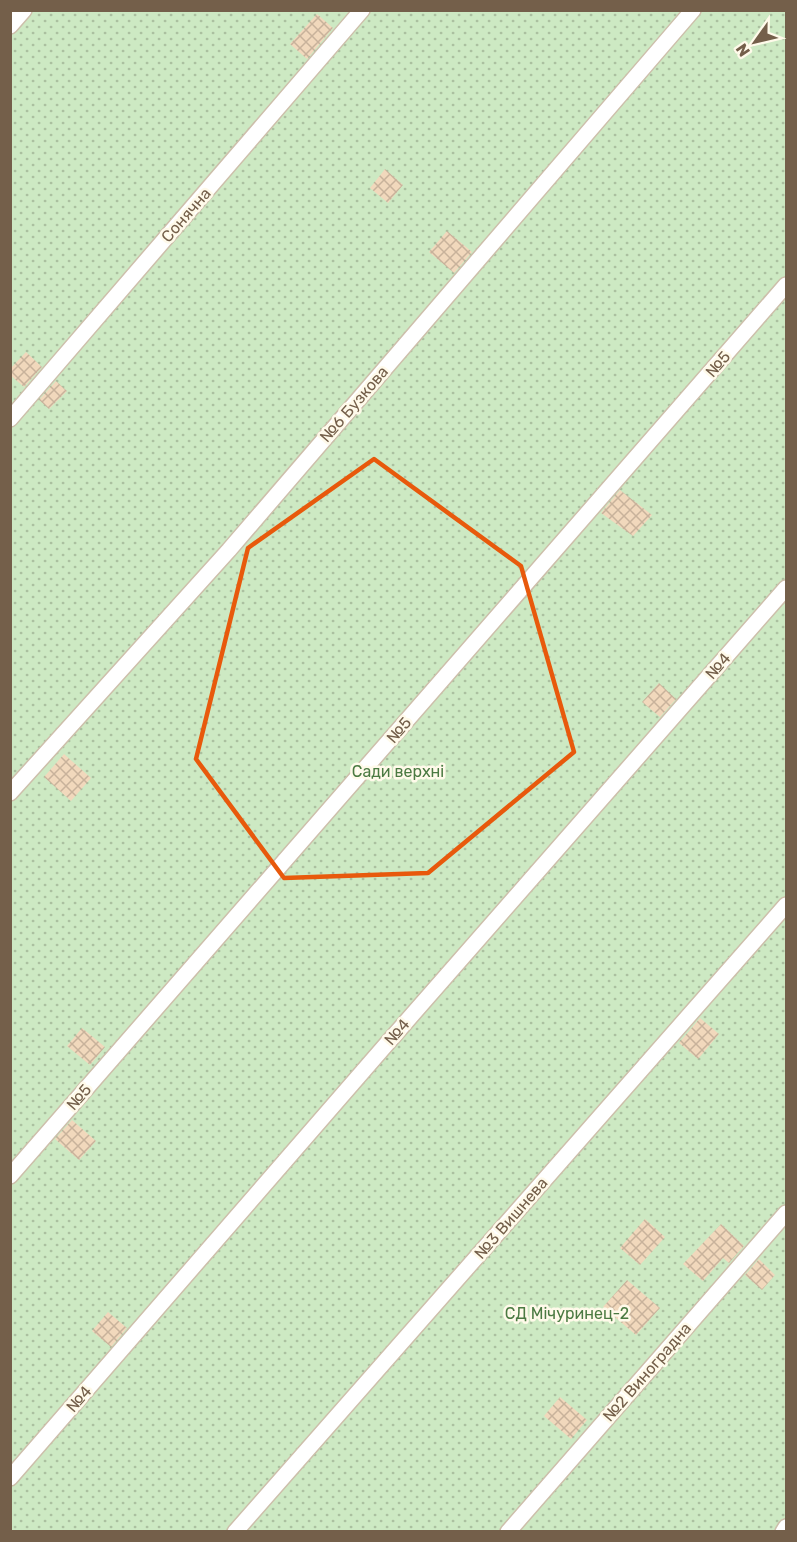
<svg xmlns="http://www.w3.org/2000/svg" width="797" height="1542" viewBox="0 0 797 1542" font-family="Rubik,sans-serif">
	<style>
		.garden { fill: url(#garden-dots) }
		.building { fill: url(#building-cross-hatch) }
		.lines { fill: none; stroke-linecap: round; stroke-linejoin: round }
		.lane-casing { stroke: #cdbfab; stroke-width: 18 }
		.lane { stroke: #fff; stroke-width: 15 }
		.marked { fill: none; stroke: #e8590c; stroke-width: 4.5; stroke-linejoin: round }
		.labels { text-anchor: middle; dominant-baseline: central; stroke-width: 5; stroke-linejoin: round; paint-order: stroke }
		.street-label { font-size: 16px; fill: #745f4a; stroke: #fffaea }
		.park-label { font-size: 16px; fill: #4b7a42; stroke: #fffaea }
	</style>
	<defs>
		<pattern id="garden-dots" width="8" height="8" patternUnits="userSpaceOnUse" patternTransform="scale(1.5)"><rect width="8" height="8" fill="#cde9c3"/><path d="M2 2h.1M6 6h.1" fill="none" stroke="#abc0a0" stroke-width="1.8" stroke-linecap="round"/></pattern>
		<pattern id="building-cross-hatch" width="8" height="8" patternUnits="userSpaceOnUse" patternTransform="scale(1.5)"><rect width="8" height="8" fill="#f1d8bc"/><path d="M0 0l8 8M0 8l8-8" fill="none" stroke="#c8b29b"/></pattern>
	</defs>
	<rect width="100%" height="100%" fill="#fcf6e4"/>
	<path class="garden" d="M 10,11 L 786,11 L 786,1531 L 11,1531 Z"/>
	<path class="building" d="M 317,14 L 333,28 L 307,59 L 290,44 Z
		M 385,169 L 403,185 L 388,203 L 370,188 Z
		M 447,231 L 472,252 L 454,273 L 429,252 Z
		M 26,352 L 42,367 L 24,387 L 10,375 L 10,369 Z
		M 56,381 L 67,391 L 49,409 L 39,400 Z
		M 620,490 L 652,515 L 633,536 L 601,513 Z
		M 659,683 L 676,699 L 660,717 L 642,702 Z
		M 64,754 L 91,778 L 71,801 L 44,777 Z
		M 700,1018 L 719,1034 L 698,1059 L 679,1043 Z
		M 82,1028 L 105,1047 L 90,1065 L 67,1046 Z
		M 72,1120 L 96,1141 L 79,1160 L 55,1139 Z
		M 645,1219 L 665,1237 L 640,1265 L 620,1248 Z
		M 721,1224 L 744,1246 L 729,1263 L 723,1258 L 703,1281 L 683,1264 Z
		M 759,1259 L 775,1275 L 762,1290 L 745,1275 Z
		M 627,1280 L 660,1308 L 636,1335 L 603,1307 Z
		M 108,1312 L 127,1328 L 111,1347 L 92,1331 Z
		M 560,1397 L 587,1420 L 571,1439 L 544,1416 Z"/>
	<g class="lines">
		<g class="lane-casing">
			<path id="lane" d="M 10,26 L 24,10
				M 10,419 L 362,10
				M 10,793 L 229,550 L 693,10
				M 10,1176 L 786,285
				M 10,1478 L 384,1047 L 786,588
				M 235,1532 L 786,905
				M 508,1532 L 786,1213
				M 783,1532 L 786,1527"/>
		</g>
		<use href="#lane" class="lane"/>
	</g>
	<path class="marked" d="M 374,459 L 521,566 L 574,752 L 428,873 L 284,878 L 196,759 L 248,548 Z"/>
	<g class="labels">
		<g class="street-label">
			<text transform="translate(186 215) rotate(-49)">Сонячна</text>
			<text transform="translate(718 364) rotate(-49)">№5</text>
			<text transform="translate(354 404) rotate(-49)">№6 Бузкова</text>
			<text transform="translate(718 666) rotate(-49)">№4</text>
			<text transform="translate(399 730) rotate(-49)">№5</text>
			<text transform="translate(397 1032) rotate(-49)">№4</text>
			<text transform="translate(79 1097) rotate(-49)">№5</text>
			<text transform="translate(511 1218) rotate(-49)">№3 Вишнева</text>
			<text transform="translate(647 1372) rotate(-49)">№2 Виноградна</text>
			<text transform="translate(79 1399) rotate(-49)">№4</text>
		</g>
		<g class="park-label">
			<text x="398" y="771">Сади верхні</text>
			<text x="567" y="1313">СД Мічуринец-2</text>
		</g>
	</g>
	<rect width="797" height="1542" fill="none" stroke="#745f4a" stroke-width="24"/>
	<g transform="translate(755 42) rotate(236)" stroke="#fffaea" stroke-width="4.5" paint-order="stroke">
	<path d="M0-4.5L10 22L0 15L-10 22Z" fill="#745f4a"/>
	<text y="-9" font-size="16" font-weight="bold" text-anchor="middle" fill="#745f4a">N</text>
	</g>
</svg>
